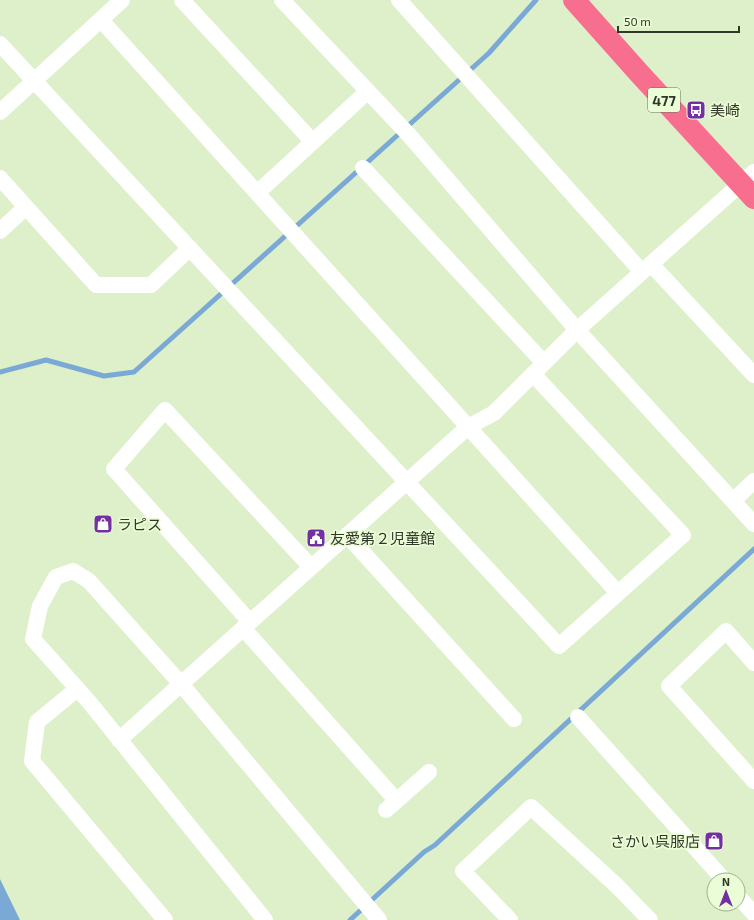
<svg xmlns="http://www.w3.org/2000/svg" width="754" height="920" viewBox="0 0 754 920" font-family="'Exo 2','Noto Sans JP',sans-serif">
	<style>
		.water { fill: #7aa9d5 }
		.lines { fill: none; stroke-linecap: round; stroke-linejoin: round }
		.stream { stroke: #7aa9d5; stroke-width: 5 }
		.minor { stroke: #fff; stroke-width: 16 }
		.highway { stroke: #f86e8e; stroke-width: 22 }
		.labels { text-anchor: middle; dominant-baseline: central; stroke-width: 3.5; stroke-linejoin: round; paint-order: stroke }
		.shield { fill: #ebfdd6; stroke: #68725c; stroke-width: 1 }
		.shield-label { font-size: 14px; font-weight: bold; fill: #303728 }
		.poi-label { font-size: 15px; fill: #303728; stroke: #ebfdd6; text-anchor: start }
	</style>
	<rect width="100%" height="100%" fill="#def0c9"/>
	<path class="water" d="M 0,879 L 20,920 L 0,920 Z"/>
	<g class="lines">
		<path class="stream" d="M 0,372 L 46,360 L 104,376 L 134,372 L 489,53 L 536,0
			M 350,920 L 424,852 L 435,845 L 754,549"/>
		<path class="minor" d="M 182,0 L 313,142
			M 282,0 L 409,135 L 577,330 L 754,524
			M 399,0 L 642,272
			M 101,20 L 618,593
			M 0,44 L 559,646 L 683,535 L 533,374
			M 0,112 L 122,0
			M 363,168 L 544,363
			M 0,178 L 96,285 L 151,285 L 190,248
			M 257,193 L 368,91
			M 0,231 L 26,207
			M 651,264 L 754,375
			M 733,501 L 754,481
			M 347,535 L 514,719
			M 250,622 L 114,469 L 165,410 L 311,567
			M 243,628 L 396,800
			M 754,663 L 726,631 L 669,686 L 754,781
			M 77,689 L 37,722 L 32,761 L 165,920
			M 578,717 L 724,880
			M 119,740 L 181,684 L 468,427 L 494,413 L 577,330 L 754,172
			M 386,810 L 429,772
			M 738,896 L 754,914
			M 265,920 L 90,703 L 33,639 L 40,606 L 56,577 L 73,571 L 89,581 L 181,684 L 379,920
			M 510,920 L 463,871 L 531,807 L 617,886 L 650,920"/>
		<path class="highway" d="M 574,0 L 639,73 L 754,198"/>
	</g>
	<defs>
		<g id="bus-square" transform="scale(1)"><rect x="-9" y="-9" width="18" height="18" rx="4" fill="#742fa3" stroke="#ebfdd6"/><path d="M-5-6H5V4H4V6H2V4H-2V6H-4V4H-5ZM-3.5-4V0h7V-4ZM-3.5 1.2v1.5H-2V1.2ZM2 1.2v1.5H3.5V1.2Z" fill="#fff"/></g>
		<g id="shop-square" transform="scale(1)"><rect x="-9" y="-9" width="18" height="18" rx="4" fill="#742fa3" stroke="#ebfdd6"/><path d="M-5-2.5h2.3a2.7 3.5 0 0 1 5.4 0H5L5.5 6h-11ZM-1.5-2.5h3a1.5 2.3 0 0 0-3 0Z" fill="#fff"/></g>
		<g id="civic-square" transform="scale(1)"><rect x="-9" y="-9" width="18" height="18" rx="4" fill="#742fa3" stroke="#ebfdd6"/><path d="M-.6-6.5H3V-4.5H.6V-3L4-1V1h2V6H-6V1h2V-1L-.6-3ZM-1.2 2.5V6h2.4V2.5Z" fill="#fff"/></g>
	</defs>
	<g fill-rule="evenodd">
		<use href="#bus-square" x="696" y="110"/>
		<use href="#shop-square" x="103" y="524"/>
		<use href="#civic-square" x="316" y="538"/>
		<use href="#shop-square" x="714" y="841"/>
	</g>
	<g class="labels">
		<rect class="shield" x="648" y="88" width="32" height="24" rx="3"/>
		<g class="shield-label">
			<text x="664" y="100">477</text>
		</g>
		<g class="poi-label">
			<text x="710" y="110">美崎</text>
			<text x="117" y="524">ラピス</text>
			<text x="330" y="538">友愛第２児童館</text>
			<text x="700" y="841" text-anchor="end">さかい呉服店</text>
		</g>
	</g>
	<g transform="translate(726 892)"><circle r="19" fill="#ebfdd6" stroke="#a0ae90"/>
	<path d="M0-3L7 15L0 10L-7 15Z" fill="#742fa3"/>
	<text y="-6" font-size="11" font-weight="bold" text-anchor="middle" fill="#303728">N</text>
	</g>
	<path d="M618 26v6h121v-6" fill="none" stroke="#303728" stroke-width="2"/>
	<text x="624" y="26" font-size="12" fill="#303728" stroke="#ebfdd6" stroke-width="3" paint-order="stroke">50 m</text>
</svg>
